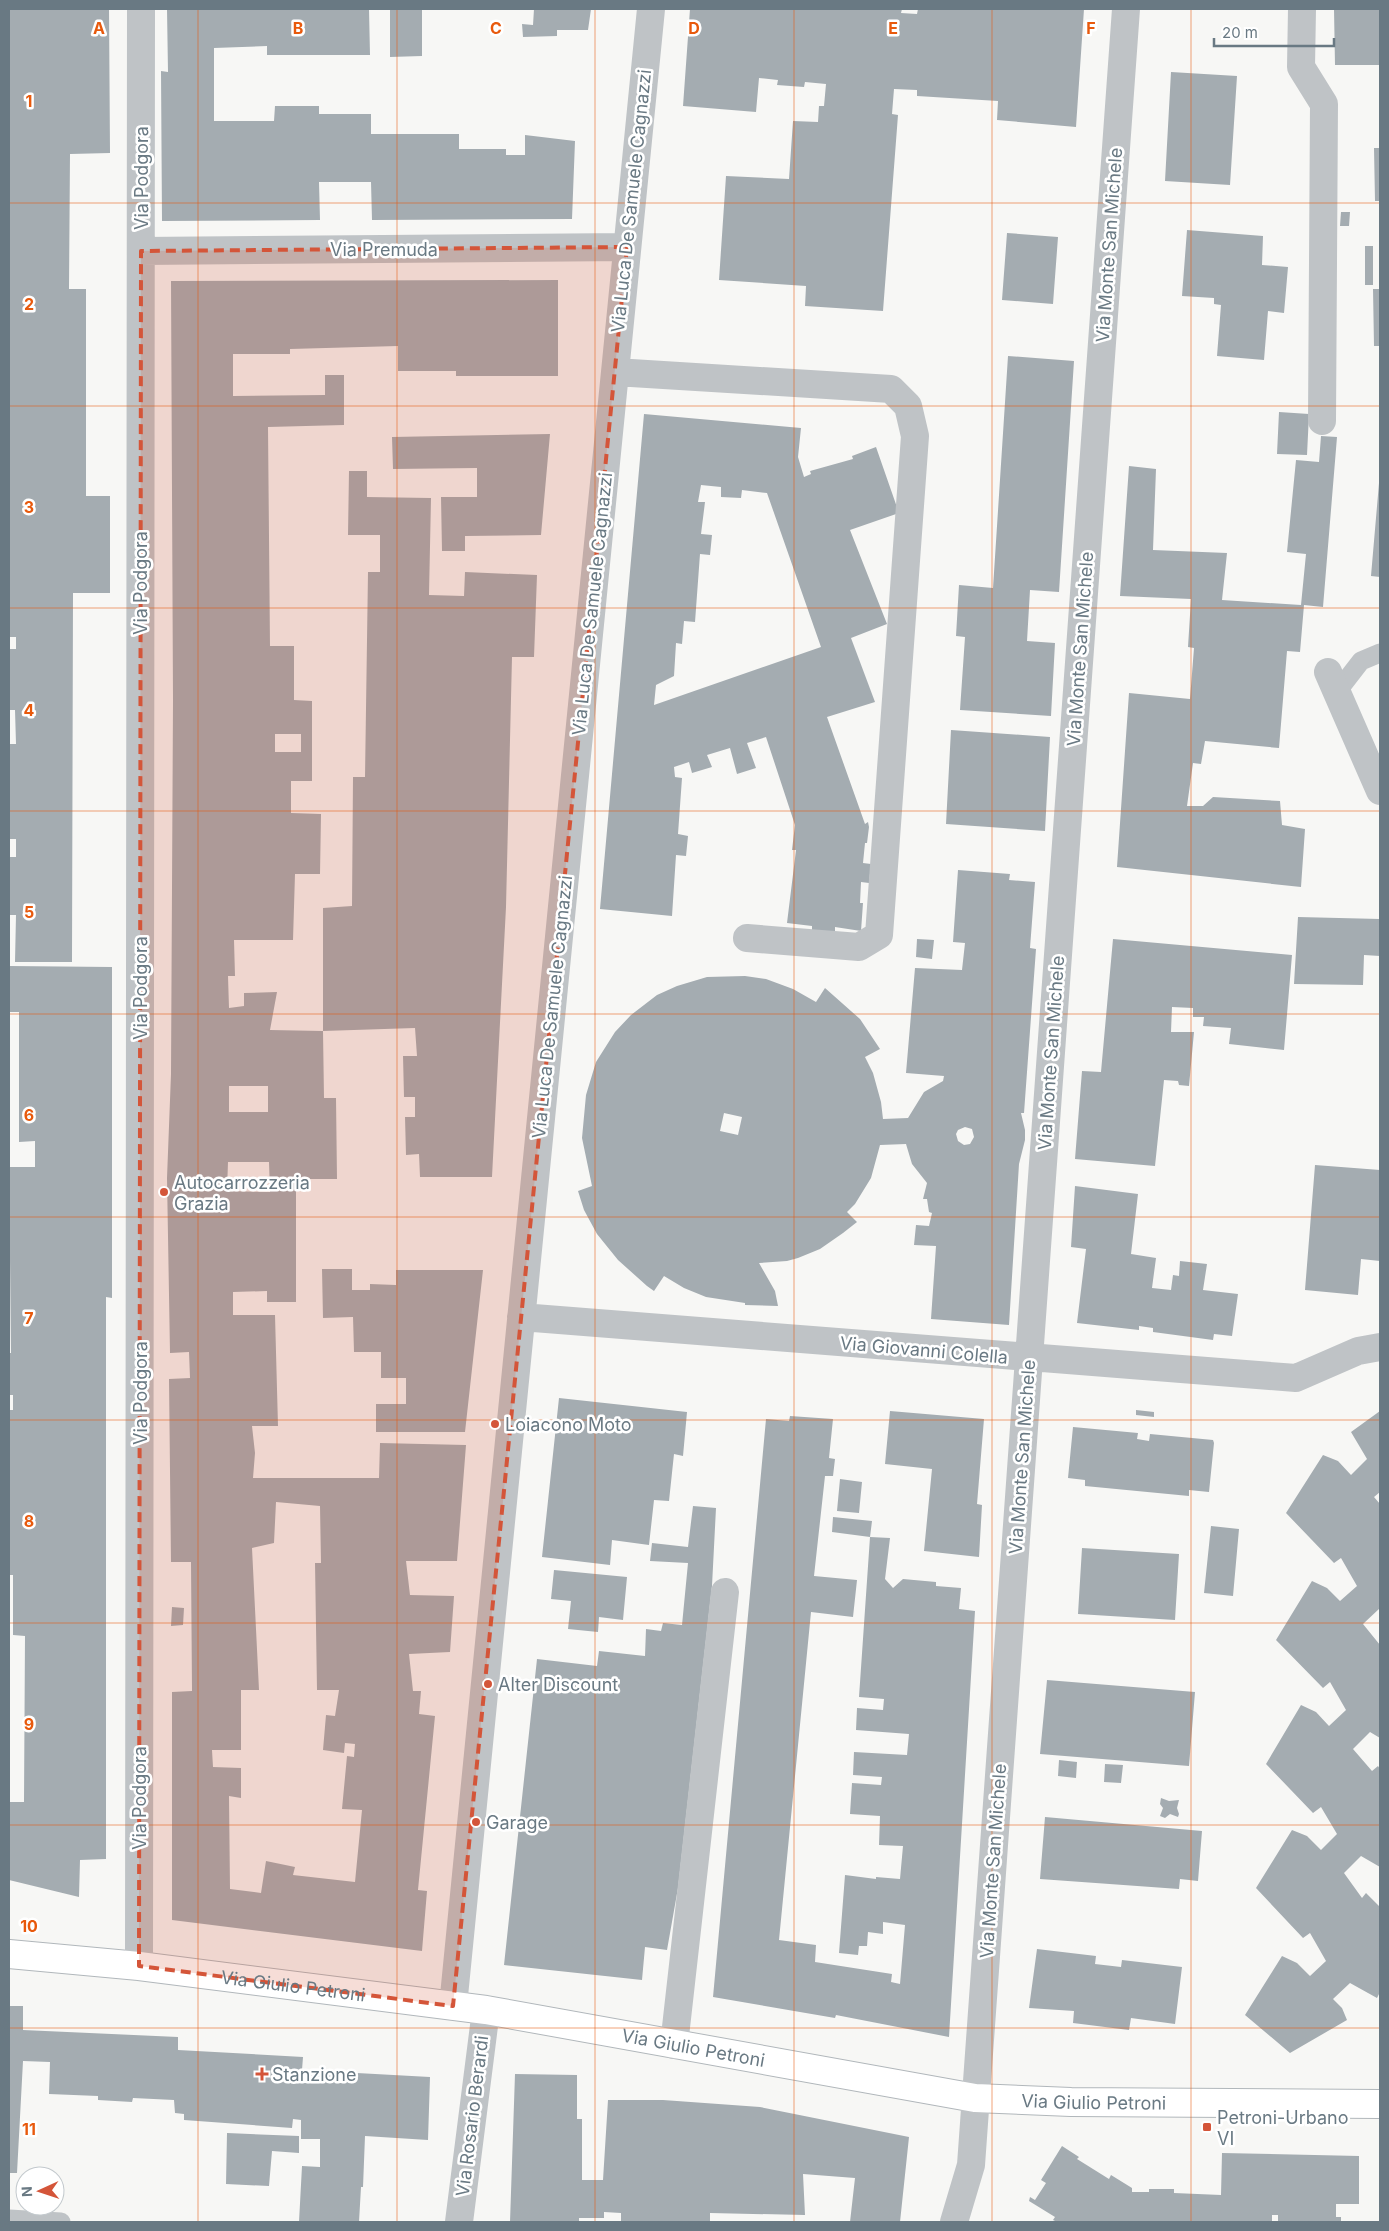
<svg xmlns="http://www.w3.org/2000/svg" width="1389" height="2231" viewBox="0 0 1389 2231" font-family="Inter,sans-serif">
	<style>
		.building { fill: #a4acb1; fill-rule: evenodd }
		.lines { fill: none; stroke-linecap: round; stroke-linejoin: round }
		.secondary-casing { stroke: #b1b7bb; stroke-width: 30 }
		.lane { stroke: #bfc3c6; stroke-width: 19 }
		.street { stroke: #bfc3c6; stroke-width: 28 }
		.secondary { stroke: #fff; stroke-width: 28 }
		.marked { fill: #d45539; fill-opacity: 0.2; stroke: #d45539; stroke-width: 4; stroke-dasharray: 10 6; stroke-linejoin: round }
		.grid { fill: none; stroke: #e8590c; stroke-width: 1; stroke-opacity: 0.55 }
		.poi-dot { fill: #d45539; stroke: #fff; stroke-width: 2 }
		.labels { text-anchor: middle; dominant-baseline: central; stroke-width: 5; stroke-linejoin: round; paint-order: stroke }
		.street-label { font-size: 18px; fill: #697983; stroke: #fff }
		.poi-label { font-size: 18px; fill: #697983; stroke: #fff; text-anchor: start }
		.grid-label { font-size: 16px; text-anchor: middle; font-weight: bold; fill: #e8590c; stroke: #fff; stroke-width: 5; stroke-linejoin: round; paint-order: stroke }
	</style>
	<rect width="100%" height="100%" fill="#f7f7f5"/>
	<path class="building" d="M 9,9 L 109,9 L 110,153 L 70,154 L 69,289 L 86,289 L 86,496 L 110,496 L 110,593 L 73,593 L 72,962 L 15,962 L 16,915 L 9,915 L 9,857 L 16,857 L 16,839 L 9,839 L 9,744 L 16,744 L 15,710 L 9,710 L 9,649 L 16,649 L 16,637 L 9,637 Z
		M 167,9 L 369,9 L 370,55 L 267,55 L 267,46 L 214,48 L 214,121 L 274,121 L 275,106 L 319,106 L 319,114 L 371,114 L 371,134 L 459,134 L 459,149 L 506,149 L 506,155 L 525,155 L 525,135 L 575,141 L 572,219 L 372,220 L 371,182 L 319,182 L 320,220 L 162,221 L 161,71 L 168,72 Z
		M 390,9 L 422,9 L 422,56 L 390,57 Z
		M 534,9 L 591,9 L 588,30 L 557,30 L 557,36 L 523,37 L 522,24 L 533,25 Z
		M 690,9 L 902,9 L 901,13 L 917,14 L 918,9 L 1084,9 L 1076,127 L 997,120 L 998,101 L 917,96 L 917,90 L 894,89 L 892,114 L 898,115 L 883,311 L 805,306 L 806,286 L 719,280 L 726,176 L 789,179 L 793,121 L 818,122 L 819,106 L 824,106 L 826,84 L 805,82 L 804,87 L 777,85 L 778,80 L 759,78 L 756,112 L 683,106 Z
		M 1334,9 L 1380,9 L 1380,65 L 1335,65 Z
		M 1171,72 L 1237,76 L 1230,185 L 1165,181 Z
		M 1374,148 L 1380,148 L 1380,201 L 1375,201 Z
		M 1341,212 L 1350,212 L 1349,226 L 1340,226 Z
		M 1187,230 L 1263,236 L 1262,265 L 1288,267 L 1284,313 L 1268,311 L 1264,360 L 1217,356 L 1221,305 L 1214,304 L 1214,298 L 1182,296 Z
		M 1007,233 L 1058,237 L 1053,304 L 1002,300 Z
		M 1365,246 L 1373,246 L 1373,285 L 1365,285 Z
		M 558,280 L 558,376 L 456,376 L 456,371 L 398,371 L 398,346 L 290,349 L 290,354 L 233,354 L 233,396 L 325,395 L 325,375 L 344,375 L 344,425 L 268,427 L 270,646 L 294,646 L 294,700 L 312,701 L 312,781 L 291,781 L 291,813 L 321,814 L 320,874 L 295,874 L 293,940 L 234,940 L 235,976 L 228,976 L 229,1008 L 244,1006 L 244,993 L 277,992 L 270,1030 L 323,1031 L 324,1098 L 336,1098 L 337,1179 L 298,1179 L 296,1192 L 296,1302 L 267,1302 L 267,1291 L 233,1292 L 233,1315 L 275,1315 L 278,1426 L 252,1426 L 255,1453 L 253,1478 L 379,1478 L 380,1443 L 466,1445 L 457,1561 L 406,1561 L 410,1595 L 454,1596 L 450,1652 L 409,1654 L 413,1691 L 421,1691 L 419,1714 L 435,1716 L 418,1890 L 427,1891 L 422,1951 L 172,1920 L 172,1692 L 192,1691 L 191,1562 L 171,1562 L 169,1379 L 190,1378 L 189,1352 L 170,1353 L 167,1178 L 171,1074 L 173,701 L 171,281 ZM 275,734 L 301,734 L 301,752 L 275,752 ZM 229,1086 L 268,1086 L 268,1112 L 229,1112 ZM 228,1162 L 269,1162 L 270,1192 L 227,1191 ZM 276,1502 L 320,1506 L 321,1563 L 315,1563 L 317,1690 L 339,1690 L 335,1716 L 326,1715 L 323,1750 L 344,1753 L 345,1743 L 355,1744 L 354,1757 L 347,1756 L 342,1809 L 362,1810 L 355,1882 L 293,1875 L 295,1867 L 266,1861 L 261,1893 L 230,1889 L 229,1796 L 241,1798 L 241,1768 L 213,1767 L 212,1750 L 241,1750 L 241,1690 L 259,1690 L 252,1548 L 274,1543 Z
		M 1373,289 L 1380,289 L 1380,346 L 1374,346 Z
		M 1008,356 L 1074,361 L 1059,592 L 1030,590 L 1027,641 L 1055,643 L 1051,716 L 960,710 L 965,637 L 956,636 L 959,585 L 993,588 Z
		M 1279,412 L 1309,414 L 1307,455 L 1277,454 Z
		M 644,414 L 801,428 L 798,457 L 804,477 L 811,474 L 810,471 L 853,459 L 852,456 L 876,447 L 899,513 L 850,530 L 887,624 L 851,638 L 875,702 L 827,717 L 865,824 L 868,822 L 869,827 L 867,843 L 865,843 L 863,863 L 871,864 L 869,883 L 861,882 L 860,903 L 863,903 L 861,931 L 835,927 L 835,936 L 812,934 L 812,926 L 787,923 L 796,850 L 792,850 L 795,825 L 766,737 L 747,743 L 756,768 L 737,774 L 730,748 L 707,755 L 712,767 L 692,773 L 689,762 L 674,767 L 675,777 L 682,778 L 678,834 L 688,836 L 686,856 L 676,855 L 672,916 L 600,909 ZM 701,485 L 721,487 L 721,497 L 741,498 L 742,490 L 767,493 L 821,647 L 654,705 L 656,685 L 674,676 L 676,643 L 682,644 L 684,621 L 695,622 L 700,554 L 710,555 L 712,535 L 701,534 L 705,502 L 698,502 Z
		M 550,434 L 541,535 L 465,536 L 465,551 L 442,551 L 441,497 L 477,497 L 477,468 L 393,469 L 392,437 Z
		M 1321,436 L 1337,437 L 1323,607 L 1304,605 L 1300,652 L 1287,651 L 1279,748 L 1205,741 L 1201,764 L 1193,763 L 1187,806 L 1203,806 L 1213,797 L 1280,801 L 1282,825 L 1305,829 L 1301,887 L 1117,867 L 1129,693 L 1190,699 L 1194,648 L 1188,647 L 1191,599 L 1120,596 L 1129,466 L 1156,469 L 1153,550 L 1227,553 L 1222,600 L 1301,605 L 1306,554 L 1287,552 L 1296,460 L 1319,462 Z
		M 349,471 L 367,471 L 367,497 L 431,498 L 429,595 L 464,596 L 465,572 L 537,575 L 534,657 L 512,657 L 506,907 L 492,1177 L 420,1177 L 419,1154 L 406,1155 L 405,1117 L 415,1117 L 415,1097 L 404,1097 L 403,1056 L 417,1056 L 415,1028 L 323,1031 L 323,908 L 352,906 L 353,777 L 365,777 L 368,572 L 380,572 L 380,535 L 348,535 Z
		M 1379,483 L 1380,483 L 1380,577 L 1371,576 Z
		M 951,730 L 1050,737 L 1045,831 L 946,824 Z
		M 958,870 L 1010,874 L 1009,880 L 1035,882 L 1030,948 L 1036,949 L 1024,1113 L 1021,1113 L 1025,1130 L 1025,1140 L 1019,1164 L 1009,1325 L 931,1319 L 936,1246 L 914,1245 L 916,1225 L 929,1226 L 932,1213 L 929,1212 L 927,1199 L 923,1199 L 927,1183 L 912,1164 L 906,1144 L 880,1145 L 871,1178 L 855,1204 L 847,1212 L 857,1222 L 843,1233 L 820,1249 L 798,1258 L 787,1261 L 759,1263 L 775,1291 L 778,1306 L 745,1305 L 745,1303 L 706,1297 L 684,1288 L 664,1276 L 654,1291 L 647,1286 L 618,1260 L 597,1234 L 584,1210 L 578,1191 L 592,1186 L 582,1138 L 586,1095 L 596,1062 L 615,1032 L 631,1015 L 657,995 L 677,986 L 707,977 L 745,976 L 766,979 L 793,989 L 816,1002 L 825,988 L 860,1019 L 880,1049 L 865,1057 L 873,1073 L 881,1102 L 883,1119 L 908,1118 L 924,1092 L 943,1081 L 944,1076 L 906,1073 L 915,968 L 962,970 L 965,943 L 953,942 ZM 724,1113 L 742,1117 L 738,1135 L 720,1131 ZM 965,1127 L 972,1129 L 974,1137 L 970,1144 L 964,1145 L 958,1141 L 956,1134 L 958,1130 Z
		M 1298,917 L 1380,919 L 1380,956 L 1364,955 L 1363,985 L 1294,984 Z
		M 917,939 L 934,940 L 932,959 L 916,957 Z
		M 1113,939 L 1292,955 L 1284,1050 L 1229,1044 L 1231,1028 L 1203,1026 L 1204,1017 L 1193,1017 L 1193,1008 L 1172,1007 L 1171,1032 L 1194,1032 L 1189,1086 L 1179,1085 L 1178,1081 L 1164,1080 L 1155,1166 L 1075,1159 L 1082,1071 L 1101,1072 Z
		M 9,966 L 112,967 L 112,1298 L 106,1297 L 106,1859 L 80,1860 L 79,1897 L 9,1880 L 9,1802 L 24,1802 L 25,1636 L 13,1635 L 13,1575 L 9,1575 L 9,1410 L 13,1410 L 13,1395 L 9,1395 L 9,1353 L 11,1353 L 9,1167 L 35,1167 L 35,1141 L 19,1142 L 19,1012 L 9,1012 Z
		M 1315,1165 L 1380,1170 L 1380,1261 L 1361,1259 L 1358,1295 L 1305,1290 Z
		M 1075,1186 L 1138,1194 L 1131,1254 L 1156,1258 L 1152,1288 L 1171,1290 L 1173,1275 L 1179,1276 L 1180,1261 L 1207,1264 L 1203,1290 L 1238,1294 L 1232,1336 L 1214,1334 L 1213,1340 L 1153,1332 L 1153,1328 L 1139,1326 L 1139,1330 L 1077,1323 L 1086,1249 L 1071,1247 Z
		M 322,1269 L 352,1269 L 352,1290 L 370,1290 L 370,1284 L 396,1285 L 396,1270 L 483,1270 L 465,1432 L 376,1432 L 376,1404 L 406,1404 L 406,1378 L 381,1378 L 381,1352 L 354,1352 L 353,1317 L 323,1318 Z
		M 559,1398 L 687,1412 L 683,1456 L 674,1454 L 669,1501 L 654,1500 L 649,1545 L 612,1540 L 610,1565 L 542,1557 Z
		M 1136,1410 L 1154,1412 L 1154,1417 L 1136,1415 Z
		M 890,1411 L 984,1419 L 977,1504 L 982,1505 L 979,1557 L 924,1551 L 932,1469 L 885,1464 Z
		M 1380,1411 L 1380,1492 L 1374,1497 L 1380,1504 L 1380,1608 L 1363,1624 L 1380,1645 L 1380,1738 L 1370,1732 L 1353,1749 L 1372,1771 L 1378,1766 L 1380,1769 L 1380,1867 L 1361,1856 L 1344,1873 L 1362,1898 L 1366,1893 L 1380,1907 L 1380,1992 L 1377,1998 L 1350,1983 L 1333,1999 L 1342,2008 L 1347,2020 L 1290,2053 L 1245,2015 L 1282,1956 L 1297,1963 L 1310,1976 L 1326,1961 L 1310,1933 L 1303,1938 L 1256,1888 L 1292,1830 L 1307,1836 L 1321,1850 L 1337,1834 L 1321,1807 L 1313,1813 L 1266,1764 L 1301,1705 L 1316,1712 L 1329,1726 L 1346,1710 L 1330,1682 L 1323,1688 L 1276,1640 L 1312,1581 L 1327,1588 L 1340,1601 L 1357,1586 L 1341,1558 L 1334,1563 L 1286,1513 L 1323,1455 L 1338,1461 L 1351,1475 L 1367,1459 L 1351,1432 Z
		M 790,1416 L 833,1419 L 829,1458 L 835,1459 L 833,1476 L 825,1476 L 814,1576 L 857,1580 L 853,1617 L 811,1612 L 779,1940 L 816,1945 L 815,1962 L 892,1974 L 891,1982 L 900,1984 L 905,1925 L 883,1922 L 883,1934 L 868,1932 L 867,1946 L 859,1946 L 858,1955 L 839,1953 L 845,1875 L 876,1879 L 876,1877 L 900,1879 L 903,1846 L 879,1845 L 880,1816 L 850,1814 L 852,1783 L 881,1785 L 882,1777 L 853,1775 L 854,1752 L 907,1755 L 909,1734 L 856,1730 L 857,1708 L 883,1710 L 884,1699 L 859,1697 L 870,1537 L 890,1538 L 885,1579 L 893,1588 L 903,1579 L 936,1582 L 936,1586 L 961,1588 L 959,1609 L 975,1611 L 949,2037 L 836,2015 L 835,2018 L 713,1997 L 766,1419 L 789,1421 Z
		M 1073,1427 L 1138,1433 L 1137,1439 L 1149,1441 L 1150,1434 L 1213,1440 L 1214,1443 L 1209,1492 L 1189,1490 L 1189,1496 L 1085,1486 L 1085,1480 L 1068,1478 Z
		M 840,1479 L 862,1482 L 859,1513 L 837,1511 Z
		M 693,1506 L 716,1508 L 712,1586 L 678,1888 L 667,1950 L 645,1947 L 642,1980 L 504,1965 L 537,1659 L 597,1666 L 599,1651 L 645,1656 L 646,1629 L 661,1631 L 663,1623 L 682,1625 L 688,1563 L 650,1561 L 652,1543 L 688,1547 Z
		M 833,1517 L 872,1521 L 870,1537 L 832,1532 Z
		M 1211,1526 L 1239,1529 L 1233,1596 L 1204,1593 Z
		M 1082,1548 L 1179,1554 L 1175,1620 L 1078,1614 Z
		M 554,1570 L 627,1577 L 623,1620 L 599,1617 L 598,1632 L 568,1629 L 571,1601 L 551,1599 Z
		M 172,1607 L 184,1608 L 183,1625 L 171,1626 Z
		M 1047,1680 L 1195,1692 L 1189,1766 L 1040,1754 Z
		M 1059,1760 L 1077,1762 L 1076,1778 L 1058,1776 Z
		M 1105,1764 L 1123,1765 L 1121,1783 L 1104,1782 Z
		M 1161,1798 L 1169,1801 L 1179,1800 L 1177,1808 L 1179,1814 L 1178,1817 L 1170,1814 L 1165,1818 L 1160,1816 L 1163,1808 L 1160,1804 Z
		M 1045,1817 L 1202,1831 L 1198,1881 L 1180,1879 L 1179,1889 L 1040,1879 Z
		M 1037,1949 L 1096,1956 L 1095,1964 L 1121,1967 L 1122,1960 L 1182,1967 L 1175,2024 L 1131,2018 L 1129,2030 L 1073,2023 L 1074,2011 L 1029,2008 Z
		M 9,2006 L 23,2006 L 23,2030 L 178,2037 L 178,2050 L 303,2057 L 302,2070 L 430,2077 L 428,2140 L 365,2136 L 363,2187 L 361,2187 L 359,2222 L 299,2222 L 302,2166 L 320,2167 L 320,2139 L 301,2139 L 301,2120 L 293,2119 L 292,2128 L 184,2120 L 184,2114 L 175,2113 L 174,2100 L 133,2098 L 132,2102 L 98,2100 L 98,2096 L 49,2094 L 50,2062 L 23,2061 L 17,2173 L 9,2173 Z
		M 515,2074 L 577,2075 L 577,2119 L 582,2119 L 582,2180 L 603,2180 L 608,2100 L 663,2100 L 760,2107 L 909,2137 L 900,2222 L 850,2222 L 855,2178 L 803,2174 L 805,2215 L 710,2213 L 710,2222 L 621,2222 L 621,2213 L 604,2212 L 604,2218 L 579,2218 L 579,2222 L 510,2222 Z
		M 227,2133 L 299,2136 L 299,2153 L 272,2151 L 269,2186 L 226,2184 Z
		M 1062,2146 L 1079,2157 L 1077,2159 L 1109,2179 L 1111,2175 L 1132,2188 L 1132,2192 L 1149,2192 L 1149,2189 L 1174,2189 L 1174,2193 L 1221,2195 L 1222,2153 L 1359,2156 L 1359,2204 L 1336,2204 L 1336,2217 L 1341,2217 L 1341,2222 L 1278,2222 L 1278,2215 L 1272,2215 L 1272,2222 L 1057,2222 L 1053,2220 L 1055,2217 L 1029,2201 L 1030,2197 L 1035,2200 L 1046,2183 L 1041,2180 Z"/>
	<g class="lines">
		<g class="secondary-casing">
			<g id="secondary">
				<path id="s1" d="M 9,1954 L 139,1966 L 486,2010 L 975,2098 L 1071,2102 L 1380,2104"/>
			</g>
		</g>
		<path class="lane" d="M 1337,692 L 1361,661 L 1380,653
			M 9,2219 L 61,2222"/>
		<path class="street" d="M 1302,9 L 1301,67 L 1324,104 L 1322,421
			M 141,251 L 627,247
			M 615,372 L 891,389 L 908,406 L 915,436 L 879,935 L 859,947 L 747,938
			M 1328,672 L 1380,791
			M 521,1317 L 1296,1378 L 1358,1351 L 1380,1347
			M 139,1966 L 141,9
			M 453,2006 L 651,9
			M 674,2045 L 725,1592
			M 459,2222 L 486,2010
			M 954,2222 L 971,2165 L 1126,9"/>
		<use href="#secondary" class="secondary"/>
	</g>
	<path class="marked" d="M 627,247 L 453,2006 L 139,1966 L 141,251 Z"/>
	<path class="grid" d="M 198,9 L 198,2222M 397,9 L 397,2222M 595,9 L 595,2222M 794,9 L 794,2222M 992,9 L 992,2222M 1191,9 L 1191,2222M 9,203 L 1380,203M 9,406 L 1380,406M 9,608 L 1380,608M 9,811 L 1380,811M 9,1014 L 1380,1014M 9,1217 L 1380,1217M 9,1420 L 1380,1420M 9,1623 L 1380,1623M 9,1825 L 1380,1825M 9,2028 L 1380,2028"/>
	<g class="poi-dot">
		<circle cx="164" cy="1192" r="5"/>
		<circle cx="495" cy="1424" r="5"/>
		<circle cx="488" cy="1684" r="5"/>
		<circle cx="476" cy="1822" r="5"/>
		<path d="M259.5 2066.5h5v5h5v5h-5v5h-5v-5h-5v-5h5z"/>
		<rect x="1202" y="2122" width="10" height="10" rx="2.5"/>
	</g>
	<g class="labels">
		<g class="street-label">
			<text transform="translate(141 178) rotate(-90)">Via Podgora</text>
			<text transform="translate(631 201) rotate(-84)">Via Luca De Samuele Cagnazzi</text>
			<text transform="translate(1109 245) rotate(-86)">Via Monte San Michele</text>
			<text x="384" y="249">Via Premuda</text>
			<text transform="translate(140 583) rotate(-90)">Via Podgora</text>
			<text transform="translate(592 604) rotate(-84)">Via Luca De Samuele Cagnazzi</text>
			<text transform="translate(1080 649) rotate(-86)">Via Monte San Michele</text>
			<text transform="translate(140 988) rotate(-90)">Via Podgora</text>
			<text transform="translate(552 1007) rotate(-84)">Via Luca De Samuele Cagnazzi</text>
			<text transform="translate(1051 1053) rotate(-86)">Via Monte San Michele</text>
			<text transform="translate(924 1350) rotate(5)">Via Giovanni Colella</text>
			<text transform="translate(140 1393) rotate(-90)">Via Podgora</text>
			<text transform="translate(1022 1457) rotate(-86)">Via Monte San Michele</text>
			<text transform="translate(139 1798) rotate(-90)">Via Podgora</text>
			<text transform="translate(993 1861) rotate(-86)">Via Monte San Michele</text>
			<text stroke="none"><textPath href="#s1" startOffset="286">Via Giulio Petroni</textPath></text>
			<text stroke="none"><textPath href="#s1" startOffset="691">Via Giulio Petroni</textPath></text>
			<text stroke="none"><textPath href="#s1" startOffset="1096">Via Giulio Petroni</textPath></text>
			<text transform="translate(472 2116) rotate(-83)">Via Rosario Berardi</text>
		</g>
		<g class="poi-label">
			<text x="174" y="1182">Autocarrozzeria<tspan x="174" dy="21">Grazia</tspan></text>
			<text x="505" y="1424">Loiacono Moto</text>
			<text x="498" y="1684">Alter Discount</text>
			<text x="486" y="1822">Garage</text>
			<text x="272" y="2074">Stanzione</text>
			<text x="1217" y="2117">Petroni-Urbano<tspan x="1217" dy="21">VI</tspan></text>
		</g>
	</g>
	<g class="grid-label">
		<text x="99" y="34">A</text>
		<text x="298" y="34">B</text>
		<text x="496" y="34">C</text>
		<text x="694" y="34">D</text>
		<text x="893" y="34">E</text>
		<text x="1091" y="34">F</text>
		<text x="29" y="107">1</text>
		<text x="29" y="310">2</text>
		<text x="29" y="513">3</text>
		<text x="29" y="716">4</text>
		<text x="29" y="918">5</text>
		<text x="29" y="1121">6</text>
		<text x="29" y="1324">7</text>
		<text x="29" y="1527">8</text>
		<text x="29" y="1730">9</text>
		<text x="29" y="1932">10</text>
		<text x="29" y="2135">11</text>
	</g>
	<rect width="1389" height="2231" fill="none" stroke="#697983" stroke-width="20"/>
	<g transform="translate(40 2191) rotate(267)"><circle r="24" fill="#ffffff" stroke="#c3c9cd"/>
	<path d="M0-4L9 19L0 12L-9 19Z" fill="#d45539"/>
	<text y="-8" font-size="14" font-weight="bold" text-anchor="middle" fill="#697983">N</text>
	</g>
	<path d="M1214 38v8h120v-8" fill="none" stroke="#697983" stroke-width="2.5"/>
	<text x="1222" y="38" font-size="15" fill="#697983" stroke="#ffffff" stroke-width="4" paint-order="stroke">20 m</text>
</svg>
